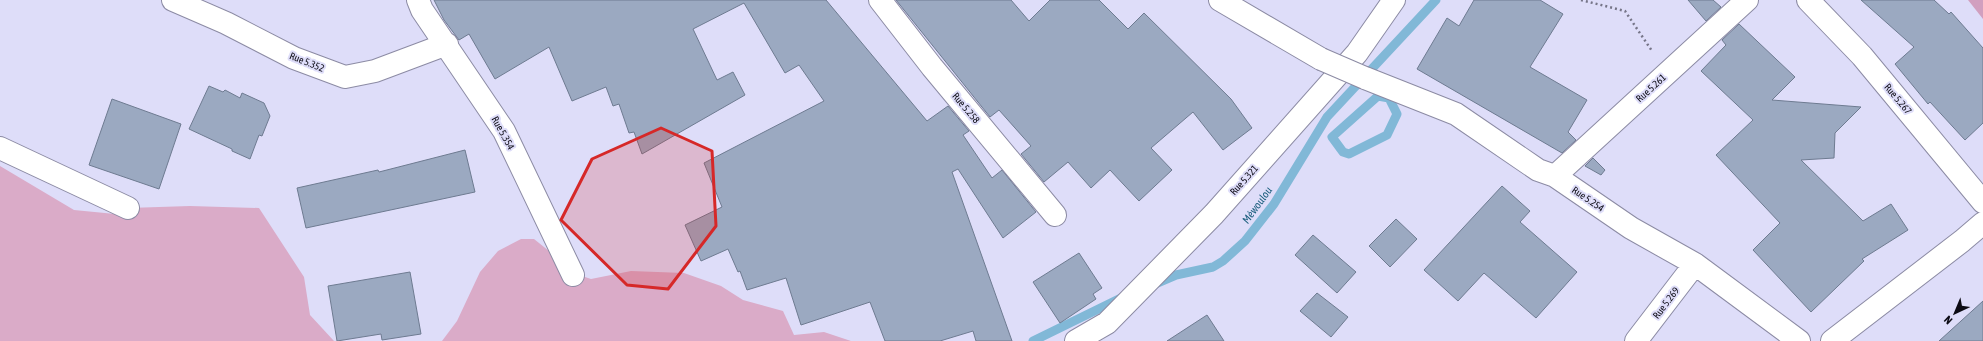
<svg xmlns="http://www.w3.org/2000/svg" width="1983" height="341" viewBox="0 0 1983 341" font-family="'Asap Condensed',sans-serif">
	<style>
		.green { fill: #daabc8 }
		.forest { fill: #d19fbf }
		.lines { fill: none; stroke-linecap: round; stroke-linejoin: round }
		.stream { stroke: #81b8d7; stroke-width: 9 }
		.building { fill: #9ba9c1; stroke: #6e7b91 }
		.street-casing { stroke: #8c8ba4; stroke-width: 24 }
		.path { stroke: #767588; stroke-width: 2.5; stroke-dasharray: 2 3; stroke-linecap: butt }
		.street { stroke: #fff; stroke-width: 22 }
		.street-bridge-casing { stroke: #8c8ba4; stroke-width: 24; stroke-linecap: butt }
		.street-bridge { stroke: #fff; stroke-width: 22 }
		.marked { fill: #d62828; fill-opacity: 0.2; stroke: #d62828; stroke-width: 3; stroke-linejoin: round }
		.labels { text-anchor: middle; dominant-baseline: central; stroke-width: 4; stroke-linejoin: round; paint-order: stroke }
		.street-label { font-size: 10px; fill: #0c0b14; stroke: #deddf9 }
		.water-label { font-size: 11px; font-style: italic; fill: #1b5e7d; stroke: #deddf9 }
	</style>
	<rect width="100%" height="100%" fill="#deddf9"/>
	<path class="green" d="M 0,166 L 74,210 L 115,214 L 128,208 L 190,206 L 259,208 L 304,277 L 310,315 L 334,341 L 0,341 Z
		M 521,239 L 534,239 L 579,275 L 591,279 L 631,271 L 684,273 L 721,286 L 743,300 L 783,311 L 794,335 L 824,332 L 851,341 L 442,341 L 457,321 L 480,272 L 498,251 Z"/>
	<path class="forest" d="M 1968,0 L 1983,0 L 1983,19 Z"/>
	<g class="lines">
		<path class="stream" d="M 1378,96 L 1389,98 L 1397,114 L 1387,135 L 1349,154 L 1343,152 L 1332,137 Z
			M 1155,284 L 1176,275 L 1213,267 L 1223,261 L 1245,241 L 1274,204 L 1327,117 L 1436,0
			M 1033,341 L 1123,297"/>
	</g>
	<path class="building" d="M 434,0 L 826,0 L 927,121 L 948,106 L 969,131 L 963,135 L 992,178 L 1002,170 L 1036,212 L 1003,238 L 958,169 L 952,172 L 1012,341 L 976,341 L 973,331 L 940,341 L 885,341 L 870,302 L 801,325 L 786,278 L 747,290 L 740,271 L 738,272 L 728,249 L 701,261 L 685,225 L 722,207 L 704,163 L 824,101 L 799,65 L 785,73 L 744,3 L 693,29 L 717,80 L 733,72 L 745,95 L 642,154 L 634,132 L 629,133 L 619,104 L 613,106 L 606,87 L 572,101 L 549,47 L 495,79 L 469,34 L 459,40 L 444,20 Z
		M 896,0 L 1011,0 L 1029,21 L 1050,0 L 1099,0 L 1128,29 L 1144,13 L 1231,99 L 1252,128 L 1223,150 L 1193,112 L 1151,148 L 1172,170 L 1139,201 L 1110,170 L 1091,188 L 1068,162 L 1044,182 L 1021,154 L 1031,146 L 999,110 L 990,117 Z
		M 1474,0 L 1540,0 L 1563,14 L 1530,67 L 1587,100 L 1568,132 L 1576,140 L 1562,153 L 1417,69 L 1447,18 L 1459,26 Z
		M 1688,0 L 1713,0 L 1721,7 L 1706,21 Z
		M 1861,0 L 1934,0 L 1949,14 L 1951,12 L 1983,48 L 1983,123 L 1965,140 L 1930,102 L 1928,104 L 1895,64 L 1914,47 Z
		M 1739,24 L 1795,77 L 1772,100 L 1861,107 L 1835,133 L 1834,158 L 1801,160 L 1863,221 L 1891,204 L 1908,230 L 1862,259 L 1864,261 L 1811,312 L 1753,250 L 1780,223 L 1716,155 L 1753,120 L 1701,71 L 1726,45 L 1722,40 Z
		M 209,86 L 223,92 L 225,90 L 240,98 L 242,93 L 264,103 L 270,116 L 262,136 L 259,135 L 250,159 L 232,151 L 232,149 L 189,129 Z
		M 112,99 L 181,124 L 159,189 L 89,165 Z
		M 465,150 L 475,192 L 306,228 L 297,188 L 378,170 L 379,172 Z
		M 1593,158 L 1605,170 L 1601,175 L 1585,166 Z
		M 1502,186 L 1530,211 L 1520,222 L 1577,272 L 1536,318 L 1484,273 L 1458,301 L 1424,270 Z
		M 1396,219 L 1417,239 L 1390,267 L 1369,246 Z
		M 1313,235 L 1356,272 L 1337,293 L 1295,255 Z
		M 1079,253 L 1102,288 L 1093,294 L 1096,299 L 1060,323 L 1033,282 Z
		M 410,272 L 421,334 L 382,340 L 381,334 L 337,341 L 328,286 Z
		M 1317,293 L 1348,317 L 1331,337 L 1300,311 Z
		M 1983,301 L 1983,341 L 1939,341 Z
		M 1207,315 L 1224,341 L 1167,341 Z"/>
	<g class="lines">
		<g class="street-casing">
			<path id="street" d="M 173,0 L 226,23 L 294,58 L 345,77 L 375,71 L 447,44
				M 418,0 L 422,10 L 504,131 L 573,275
				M 880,0 L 932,67 L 1055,215
				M 1220,0 L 1321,59
				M 1808,0 L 1862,56 L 1983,202
				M 1365,78 L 1456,114 L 1538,170 L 1555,176 L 1631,228 L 1695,264 L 1799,341
				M 0,148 L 128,208
				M 1555,176 L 1747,0
				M 1076,341 L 1107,323 L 1214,214 L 1357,53 L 1394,0
				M 1636,341 L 1695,264
				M 1832,341 L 1962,241 L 1983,223"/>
		</g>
		<path class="path" d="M 1581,0 L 1625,11 L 1652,51"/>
		<use href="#street" class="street"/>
		<g class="street-bridge-casing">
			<path id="street-bridge" d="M 1321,59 L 1365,78"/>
		</g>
		<use href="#street-bridge" class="street-bridge"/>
	</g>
	<path class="marked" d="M 661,128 L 712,151 L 716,226 L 668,289 L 627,285 L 561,220 L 592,159 Z"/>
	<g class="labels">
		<g class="street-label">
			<text transform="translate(307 62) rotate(22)">Rue 5.352</text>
			<text transform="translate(1651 88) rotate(-42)">Rue 5.261</text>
			<text transform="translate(1898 99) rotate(50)">Rue 5.267</text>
			<text transform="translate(966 108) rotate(50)">Rue 5.258</text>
			<text transform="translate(503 133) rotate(61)">Rue 5.354</text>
			<text transform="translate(1244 180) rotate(-48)">Rue 5.321</text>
			<text transform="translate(1588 199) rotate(34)">Rue 5.254</text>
			<text transform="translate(1666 303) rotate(-53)">Rue 5.269</text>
		</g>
		<g class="water-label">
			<text transform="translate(1257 205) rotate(-54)">Méwoulou</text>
		</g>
	</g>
	<g transform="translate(1955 313) rotate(224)" stroke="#deddf9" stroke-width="3" paint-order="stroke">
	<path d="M0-3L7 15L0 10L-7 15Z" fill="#0c0b14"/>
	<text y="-6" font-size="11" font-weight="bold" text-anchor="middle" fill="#0c0b14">N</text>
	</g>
</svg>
